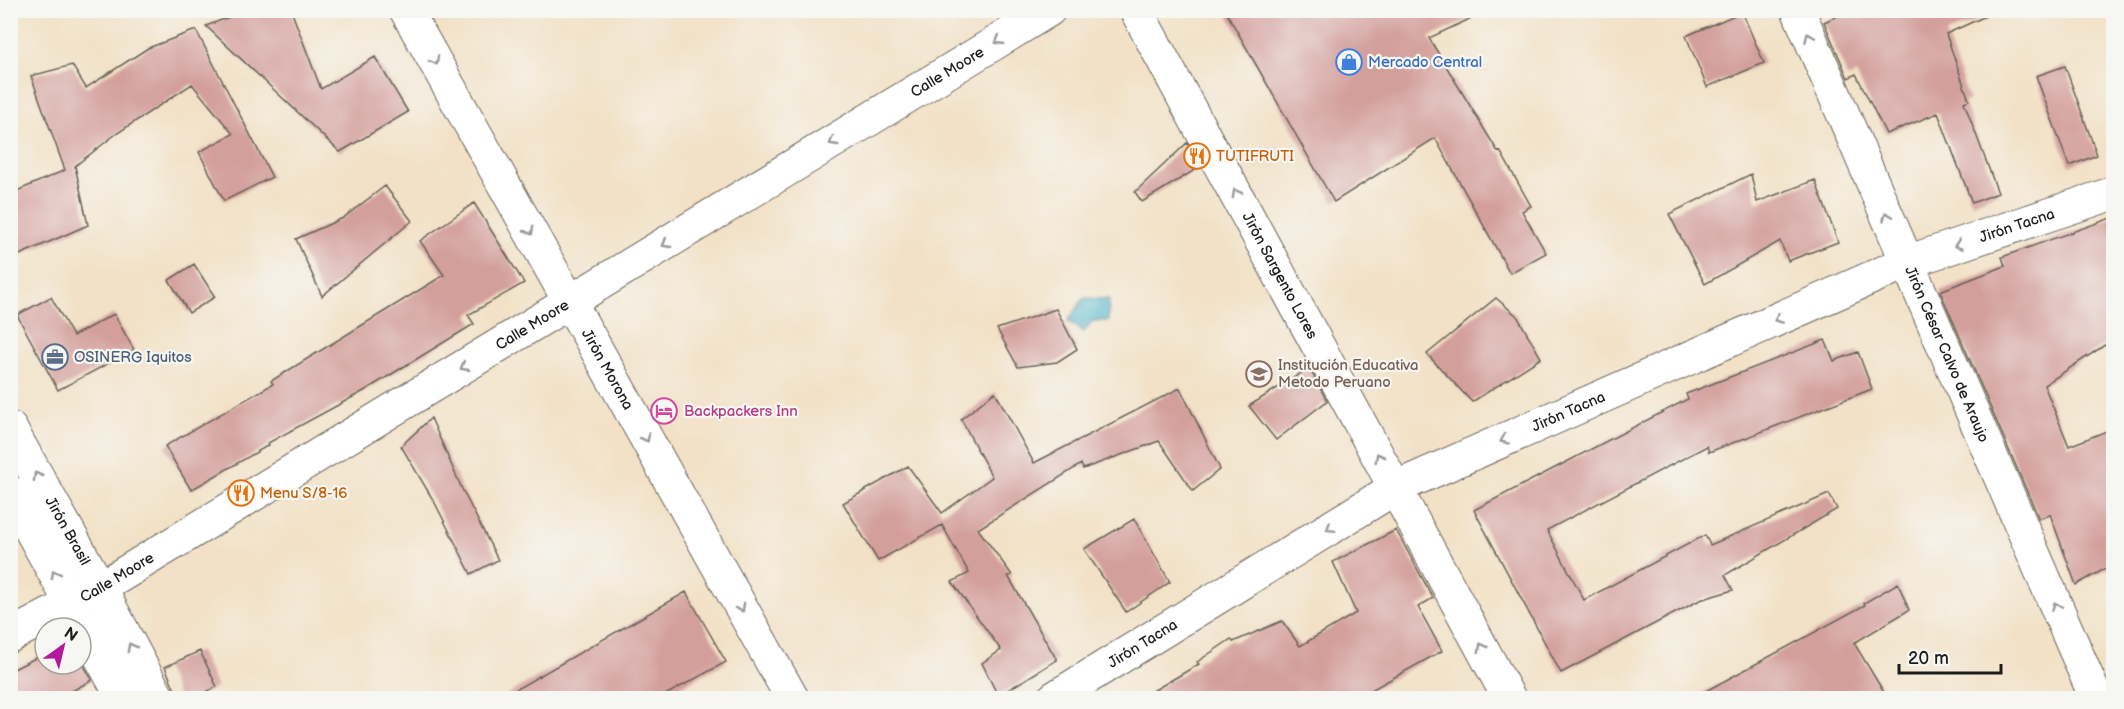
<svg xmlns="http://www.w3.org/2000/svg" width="2124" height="709" viewBox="0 0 2124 709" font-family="'Balsamiq Sans',sans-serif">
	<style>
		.water { fill: #45aec5; stroke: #306570; stroke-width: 1.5 }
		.building { fill: #d39f9b }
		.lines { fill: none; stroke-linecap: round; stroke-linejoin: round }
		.minor-casing { stroke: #676158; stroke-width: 35 }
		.minor { stroke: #fff; stroke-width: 33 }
		.oneway { stroke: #999 }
		.labels { text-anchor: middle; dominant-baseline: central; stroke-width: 4.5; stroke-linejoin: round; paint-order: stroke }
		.shop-label { font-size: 15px; fill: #366cbe; stroke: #f6f6f2; text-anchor: start }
		.street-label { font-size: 15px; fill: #1c1c1c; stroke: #f6f6f2 }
		.food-label { font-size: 15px; fill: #c56008; stroke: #f6f6f2; text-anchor: start }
		.service-label { font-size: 15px; fill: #4e5e75; stroke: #f6f6f2; text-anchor: start }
		.education-label { font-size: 15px; fill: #785e54; stroke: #f6f6f2; text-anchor: start }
		.hotel-label { font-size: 15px; fill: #b23c85; stroke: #f6f6f2; text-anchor: start }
	</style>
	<rect width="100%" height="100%" fill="#f6f6f2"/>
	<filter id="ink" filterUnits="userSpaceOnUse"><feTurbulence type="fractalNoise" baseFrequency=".0167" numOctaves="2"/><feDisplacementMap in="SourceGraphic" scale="12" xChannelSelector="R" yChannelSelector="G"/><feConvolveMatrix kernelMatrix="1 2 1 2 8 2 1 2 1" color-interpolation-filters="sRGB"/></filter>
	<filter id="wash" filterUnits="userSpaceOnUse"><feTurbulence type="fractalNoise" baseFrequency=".008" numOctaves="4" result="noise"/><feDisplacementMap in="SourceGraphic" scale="24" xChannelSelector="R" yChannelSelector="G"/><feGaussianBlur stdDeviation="1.35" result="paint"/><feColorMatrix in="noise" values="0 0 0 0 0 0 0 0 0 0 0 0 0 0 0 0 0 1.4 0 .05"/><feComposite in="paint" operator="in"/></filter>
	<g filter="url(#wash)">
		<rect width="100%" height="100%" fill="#f2e1c6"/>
		<path class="water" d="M 1084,298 L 1109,299 L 1108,321 L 1092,321 L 1084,332 L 1068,321 Z"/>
		<g id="blocks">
			<path class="building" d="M 247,10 L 291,10 L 321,89 L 375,57 L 408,112 L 340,152 L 206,26 Z
				M 1225,10 L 1489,10 L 1429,38 L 1498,152 L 1500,151 L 1531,206 L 1522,211 L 1546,253 L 1510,273 L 1435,138 L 1334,202 Z
				M 1850,10 L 1999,10 L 1946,34 L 1969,100 L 1964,102 L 1998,193 L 1972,203 L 1938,113 L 1886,134 L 1856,74 L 1848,78 L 1824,22 Z
				M 1742,12 L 1764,63 L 1707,87 L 1686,36 Z
				M 196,30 L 272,177 L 224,201 L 199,152 L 233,134 L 192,84 L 116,134 L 75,166 L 88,225 L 10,259 L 10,194 L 65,170 L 31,76 L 72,65 L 86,88 L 148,48 Z
				M 2065,66 L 2097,155 L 2069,166 L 2036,76 Z
				M 1187,143 L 1200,167 L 1142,202 L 1135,192 Z
				M 1751,174 L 1757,202 L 1815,180 L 1838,242 L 1788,261 L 1780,241 L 1705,284 L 1669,214 Z
				M 385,186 L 412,221 L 322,296 L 296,239 L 343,218 Z
				M 474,203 L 524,283 L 468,315 L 474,324 L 364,391 L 268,443 L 269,445 L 191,490 L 165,446 L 273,384 L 271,381 L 444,275 L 420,241 Z
				M 2114,217 L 2114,339 L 2044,385 L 2069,446 L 2114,428 L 2114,564 L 2076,585 L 2050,514 L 2039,519 L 1940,291 L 2005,266 L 2002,257 Z
				M 194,264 L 215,297 L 189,313 L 169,280 Z
				M 51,297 L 73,336 L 114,314 L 134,350 L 58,390 L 17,315 Z
				M 1496,298 L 1517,316 L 1541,358 L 1472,402 L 1427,354 Z
				M 1056,309 L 1077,349 L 1057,362 L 1018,367 L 997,329 Z
				M 1825,340 L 1834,361 L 1858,352 L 1872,389 L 1709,452 L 1707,446 L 1547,530 L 1584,600 L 1705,535 L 1710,545 L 1829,494 L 1837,509 L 1725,575 L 1733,590 L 1700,600 L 1561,673 L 1474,510 L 1688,399 L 1686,394 Z
				M 1309,368 L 1327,401 L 1276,440 L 1249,406 Z
				M 1180,388 L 1220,469 L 1193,491 L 1159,441 L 1083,469 L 1081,464 L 978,529 L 1012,575 L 1008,576 L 1057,660 L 998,696 L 982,663 L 1001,650 L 952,582 L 969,573 L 942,525 L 878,561 L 843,503 L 908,466 L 942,513 L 992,477 L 961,419 L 995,392 L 1034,463 Z
				M 431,418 L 462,489 L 498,560 L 471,574 L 435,503 L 401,446 Z
				M 1134,519 L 1170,582 L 1126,612 L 1084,549 Z
				M 1396,530 L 1433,598 L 1418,607 L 1442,651 L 1355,699 L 1139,699 L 1199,664 L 1197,662 L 1231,639 L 1233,642 L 1282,621 L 1300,646 L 1356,613 L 1333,562 Z
				M 1898,583 L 1909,610 L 1854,643 L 1888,699 L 1691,699 L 1865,605 L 1864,603 Z
				M 686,592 L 726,662 L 658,699 L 499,699 Z
				M 200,651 L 217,687 L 191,699 L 179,699 L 165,667 Z
				M 45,653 L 45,664 L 83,664 L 92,680 L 58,699 L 10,699 L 10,671 Z"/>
		</g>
	</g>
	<g filter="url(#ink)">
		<use href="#blocks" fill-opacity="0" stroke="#676158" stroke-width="1.5"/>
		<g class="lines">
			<g class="minor-casing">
				<g id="minor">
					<path id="s1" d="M 406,10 L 792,698"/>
					<path id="s2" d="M 1136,10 L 1509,698"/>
					<path id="s3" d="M 1798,10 L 2096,698"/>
					<path id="s4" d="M 10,428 L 100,588 L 158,698"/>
					<path d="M 10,492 L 123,698"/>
					<path id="s5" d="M 10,636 L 100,588 L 1049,10"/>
					<path id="s6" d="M 1054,698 L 1395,488 L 1907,262 L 2114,193"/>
				</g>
			</g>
			<use href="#minor" class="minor"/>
		</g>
		<defs><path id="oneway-chevron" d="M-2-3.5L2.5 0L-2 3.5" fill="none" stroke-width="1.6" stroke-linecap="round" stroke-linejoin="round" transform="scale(1.5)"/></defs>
		<g class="oneway">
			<use href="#oneway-chevron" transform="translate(1809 37) rotate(-113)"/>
			<use href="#oneway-chevron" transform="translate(999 41) rotate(149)"/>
			<use href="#oneway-chevron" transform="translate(435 61) rotate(61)"/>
			<use href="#oneway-chevron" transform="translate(833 142) rotate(149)"/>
			<use href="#oneway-chevron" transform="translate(1236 193) rotate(-118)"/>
			<use href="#oneway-chevron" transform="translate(1887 216) rotate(-113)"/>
			<use href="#oneway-chevron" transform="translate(530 231) rotate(61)"/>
			<use href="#oneway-chevron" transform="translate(666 244) rotate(149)"/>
			<use href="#oneway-chevron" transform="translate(1958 245) rotate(161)"/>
			<use href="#oneway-chevron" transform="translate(1778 319) rotate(156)"/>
			<use href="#oneway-chevron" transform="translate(464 367) rotate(149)"/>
			<use href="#oneway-chevron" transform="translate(646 438) rotate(61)"/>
			<use href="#oneway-chevron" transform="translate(1504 440) rotate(156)"/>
			<use href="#oneway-chevron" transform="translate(1379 457) rotate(-118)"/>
			<use href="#oneway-chevron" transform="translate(37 476) rotate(-119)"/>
			<use href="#oneway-chevron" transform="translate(1330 528) rotate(148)"/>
			<use href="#oneway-chevron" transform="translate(55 574) rotate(-118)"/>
			<use href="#oneway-chevron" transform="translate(2056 606) rotate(-113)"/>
			<use href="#oneway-chevron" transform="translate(741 608) rotate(61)"/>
			<use href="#oneway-chevron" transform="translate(131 647) rotate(-118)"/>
			<use href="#oneway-chevron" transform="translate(1482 647) rotate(-118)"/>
		</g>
	</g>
	<defs>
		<g id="shop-ring" transform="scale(1.35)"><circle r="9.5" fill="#f6f6f2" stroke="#3f7fe0" stroke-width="1.5"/><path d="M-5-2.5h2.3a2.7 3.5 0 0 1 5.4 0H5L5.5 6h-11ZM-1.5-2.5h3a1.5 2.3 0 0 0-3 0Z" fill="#3f7fe0"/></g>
		<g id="restaurant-ring" transform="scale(1.35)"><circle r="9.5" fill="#f6f6f2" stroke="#e8710a" stroke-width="1.5"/><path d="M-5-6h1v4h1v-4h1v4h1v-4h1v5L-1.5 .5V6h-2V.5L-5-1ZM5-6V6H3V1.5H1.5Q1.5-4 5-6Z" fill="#e8710a"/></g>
		<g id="office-ring" transform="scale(1.35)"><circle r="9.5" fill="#f6f6f2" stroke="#5c6f8a" stroke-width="1.5"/><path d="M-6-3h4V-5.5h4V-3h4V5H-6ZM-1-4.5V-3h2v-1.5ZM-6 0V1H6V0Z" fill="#5c6f8a"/></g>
		<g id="school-ring" transform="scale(1.35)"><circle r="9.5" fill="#f6f6f2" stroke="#8d6e63" stroke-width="1.5"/><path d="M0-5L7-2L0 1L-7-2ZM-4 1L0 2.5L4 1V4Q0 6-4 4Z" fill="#8d6e63"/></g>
		<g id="hotel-ring" transform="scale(1.35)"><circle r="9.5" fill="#f6f6f2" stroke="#d1479c" stroke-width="1.5"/><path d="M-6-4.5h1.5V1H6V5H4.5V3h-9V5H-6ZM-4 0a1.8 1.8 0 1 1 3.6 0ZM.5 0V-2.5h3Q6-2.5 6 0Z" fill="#d1479c"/></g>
	</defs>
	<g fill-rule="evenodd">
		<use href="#shop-ring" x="1349" y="62"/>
		<use href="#restaurant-ring" x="1197" y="156"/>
		<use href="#office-ring" x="55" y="357"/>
		<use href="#school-ring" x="1259" y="374"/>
		<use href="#hotel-ring" x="664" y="411"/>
		<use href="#restaurant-ring" x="241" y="493"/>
	</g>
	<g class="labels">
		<g class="shop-label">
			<text x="1368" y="62">Mercado Central</text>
		</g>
		<g class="street-label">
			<text stroke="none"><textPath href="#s5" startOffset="1094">Calle Moore</textPath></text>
			<text stroke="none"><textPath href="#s6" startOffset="1076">Jirón Tacna</textPath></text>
			<text stroke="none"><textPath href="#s2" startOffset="302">Jirón Sargento Lores</textPath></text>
			<text stroke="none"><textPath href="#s5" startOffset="608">Calle Moore</textPath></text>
			<text stroke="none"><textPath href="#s3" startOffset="375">Jirón César Calvo de Araujo</textPath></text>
			<text stroke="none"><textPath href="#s1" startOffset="412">Jirón Morona</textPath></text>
			<text stroke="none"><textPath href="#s6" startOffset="590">Jirón Tacna</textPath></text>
			<text stroke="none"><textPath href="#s4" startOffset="118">Jirón Brasil</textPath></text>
			<text stroke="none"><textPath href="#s5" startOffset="122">Calle Moore</textPath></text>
			<text stroke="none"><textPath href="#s6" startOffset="104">Jirón Tacna</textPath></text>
		</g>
		<g class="food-label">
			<text x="1216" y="156">TUTIFRUTI</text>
			<text x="260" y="493">Menu S/8-16</text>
		</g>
		<g class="service-label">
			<text x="74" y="357">OSINERG Iquitos</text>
		</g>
		<g class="education-label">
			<text x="1278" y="365">Institución Educativa<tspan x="1278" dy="17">Metodo Peruano</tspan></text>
		</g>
		<g class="hotel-label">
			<text x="684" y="411">Backpackers Inn</text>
		</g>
	</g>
	<rect width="2124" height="709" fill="none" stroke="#f6f6f2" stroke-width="36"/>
	<g transform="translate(63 646) rotate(34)"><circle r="28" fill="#f6f6f2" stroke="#9f9f9c" stroke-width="1.5"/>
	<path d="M0-4.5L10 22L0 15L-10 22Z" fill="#b5179e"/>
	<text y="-9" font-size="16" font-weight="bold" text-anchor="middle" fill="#1c1c1c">N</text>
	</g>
	<path d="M1899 664v9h102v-9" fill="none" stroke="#1c1c1c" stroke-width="3"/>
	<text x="1908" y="664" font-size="18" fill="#1c1c1c" stroke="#f6f6f2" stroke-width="4.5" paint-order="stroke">20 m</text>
</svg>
